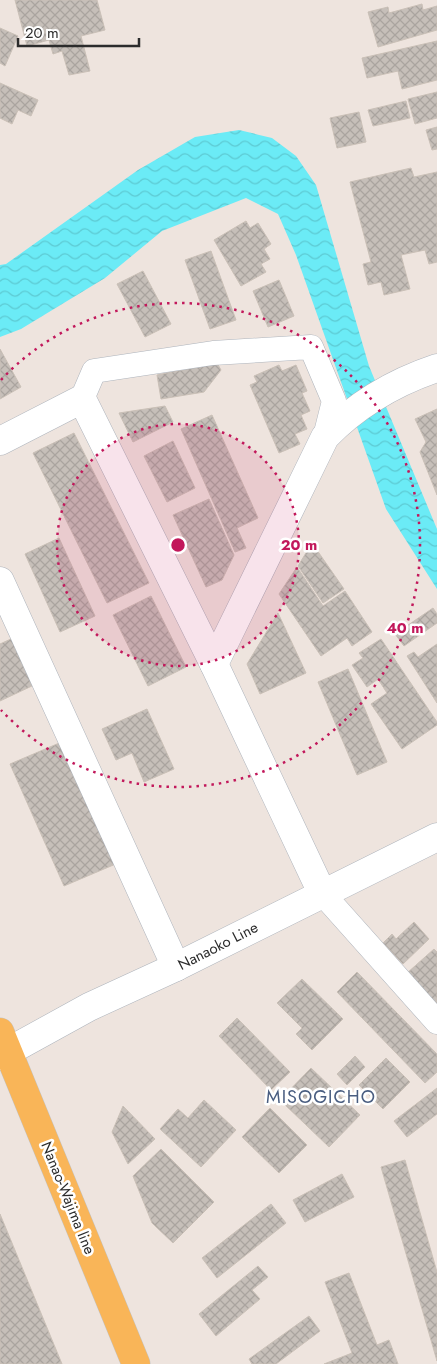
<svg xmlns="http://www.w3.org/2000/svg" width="437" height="1364" viewBox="0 0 437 1364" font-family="Jost,sans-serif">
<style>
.water{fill:url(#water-waves)}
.building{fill:url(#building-cross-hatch);stroke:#cac0b7}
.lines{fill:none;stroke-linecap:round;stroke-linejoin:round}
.lane-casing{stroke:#aeb4bc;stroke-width:25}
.street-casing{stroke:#aeb4bc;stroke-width:29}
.secondary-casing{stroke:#aeb4bc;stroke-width:29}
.primary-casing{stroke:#c4c4c4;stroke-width:29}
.lane{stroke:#fff;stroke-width:24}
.street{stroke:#fff;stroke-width:28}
.secondary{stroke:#fff;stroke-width:28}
.primary{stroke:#f9b558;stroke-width:28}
.ring{fill:none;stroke:#c2185b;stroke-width:2.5;stroke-dasharray:2.5 5}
.labels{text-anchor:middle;stroke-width:5;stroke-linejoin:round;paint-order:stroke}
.street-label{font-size:15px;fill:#2c2c2c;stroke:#fff}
.quarter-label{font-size:18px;letter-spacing:1px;fill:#495d80;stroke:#fff}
.centre{fill:#c2185b;stroke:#fff;stroke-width:2.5}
.ring-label{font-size:15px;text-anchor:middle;font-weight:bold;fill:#c2185b;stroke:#fff;stroke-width:5;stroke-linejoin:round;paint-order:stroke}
</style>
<defs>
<pattern id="water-waves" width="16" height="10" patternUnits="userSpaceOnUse" patternTransform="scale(1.25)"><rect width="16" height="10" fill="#6bebf6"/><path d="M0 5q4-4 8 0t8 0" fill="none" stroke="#5dcad3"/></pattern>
<pattern id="building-cross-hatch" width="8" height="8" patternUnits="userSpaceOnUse" patternTransform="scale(1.25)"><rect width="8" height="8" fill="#c6bfb9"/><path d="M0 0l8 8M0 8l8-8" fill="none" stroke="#aaa49f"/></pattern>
</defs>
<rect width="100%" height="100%" fill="#eee4de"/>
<path class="water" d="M239,130L272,138L296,156L316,185L369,366L437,529V589L386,509L296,255L278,214L246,198L162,231L105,278L21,329L0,337V265L6,264L138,170L195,137Z"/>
<g class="building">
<path d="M15,0H97L105,30L81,36L90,71L69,75L62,51L53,54L49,40L27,46Z"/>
<path d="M422,4L423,10L437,6V30L378,47L368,12L388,7L389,13Z"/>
<path d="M0,28L18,36L5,66L0,63Z"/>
<path d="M437,41V80L402,89L398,71L367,78L362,58Z"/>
<path d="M0,83L38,100L31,116L18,110L12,124L0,118Z"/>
<path d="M437,92V118L415,124L408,99Z"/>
<path d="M406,101L410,118L373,126L368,110Z"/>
<path d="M359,112L366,142L337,148L330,118Z"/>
<path d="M437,127V149L432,150L426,130Z"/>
<path d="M411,168L414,177L437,172V262L429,264L425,250L401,255L410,289L384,295L381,282L368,285L363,264L371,262L350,182Z"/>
<path d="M246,221L250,228L258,223L271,244L264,249L270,259L261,264L266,272L241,286L214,240Z"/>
<path d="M211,251L236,320L210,329L185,260Z"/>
<path d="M143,271L171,324L145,337L117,284Z"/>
<path d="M279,280L294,316L268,327L253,291Z"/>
<path d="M0,349L21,387L0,399Z"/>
<path d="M217,363L221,370L204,392L161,399L157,375Z"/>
<path d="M279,365L282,371L296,365L307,391L302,393L310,411L301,415L307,429L295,434L300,444L279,453L250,385L257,382L254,376Z"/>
<path d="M165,406L173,422L133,442L119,413Z"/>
<path d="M437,409V495L420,452L426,442L415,419Z"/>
<path d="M212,415L258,518L237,528L246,548L235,552L181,429Z"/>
<path d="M74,433L149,583L107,603L33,453Z"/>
<path d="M173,441L195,488L167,502L144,456Z"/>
<path d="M209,499L234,555L222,580L206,587L173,515Z"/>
<path d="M59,538L95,616L60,632L25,554Z"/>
<path d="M312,543L344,589L323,603L298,566Z"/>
<path d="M297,567L323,606L345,591L372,632L352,646L347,638L321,656L279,594Z"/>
<path d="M151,596L186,667L148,686L113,615Z"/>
<path d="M433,608L437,614V623L404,646L395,634Z"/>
<path d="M278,613L306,673L260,694L247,664Z"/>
<path d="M13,638L34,685L0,701V644Z"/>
<path d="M381,639L437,722V725L402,749L371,704L387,693L378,679L367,687L352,665L363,658L359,653Z"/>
<path d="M437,644V703L407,656L414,652L418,657Z"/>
<path d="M348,669L387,762L357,775L318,682Z"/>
<path d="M147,709L174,769L144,782L132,753L116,760L102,729Z"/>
<path d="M64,741L118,863L64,886L10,764Z"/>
<path d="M414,922L429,939L403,964L383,943L392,934L396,939Z"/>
<path d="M434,949L437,952V1009L406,974Z"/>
<path d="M357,972L437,1054V1072L425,1083L337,992Z"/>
<path d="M302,979L343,1019L312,1050L296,1034L302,1028L277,1003Z"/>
<path d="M237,1018L290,1072L271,1090L219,1036Z"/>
<path d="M355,1056L365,1067L347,1085L337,1074Z"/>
<path d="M386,1058L410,1082L383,1109L359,1085Z"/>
<path d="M311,1068L360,1115L329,1147L280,1100Z"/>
<path d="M437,1088V1114L407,1137L394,1121Z"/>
<path d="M204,1100L236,1130L201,1167L160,1129L178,1109L188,1118Z"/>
<path d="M123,1106L155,1139L128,1164L112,1132Z"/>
<path d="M270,1108L307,1145L279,1173L242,1137Z"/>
<path d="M161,1149L214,1202L173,1243L152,1223L133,1176Z"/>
<path d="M405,1160L437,1272V1361L381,1167Z"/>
<path d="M342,1174L354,1197L305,1222L293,1200Z"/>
<path d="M271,1204L286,1223L217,1278L202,1258Z"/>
<path d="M0,1214L62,1364H0Z"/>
<path d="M258,1266L268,1277L252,1290L260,1299L216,1336L199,1314Z"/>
<path d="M349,1273L377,1345L389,1340L398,1364H324L352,1353L325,1282Z"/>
<path d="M309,1316L320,1331L276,1364H252L249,1359Z"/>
</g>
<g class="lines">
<defs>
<g id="lane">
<path d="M82,399L94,371L213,353L311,347L334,401L325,437"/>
<path d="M322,893L437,1022"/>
</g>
<g id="street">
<path d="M0,441L82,399L214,664L322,893"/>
<path d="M0,581L176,967"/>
<path d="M214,664L325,437C356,405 395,382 437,368"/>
</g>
<path id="secondary" d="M0,1056L89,1007L176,967L437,837"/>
<path id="primary" d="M0,1032L136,1364"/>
</defs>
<use href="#lane" class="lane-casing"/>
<use href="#street" class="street-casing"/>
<use href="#secondary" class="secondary-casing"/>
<use href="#primary" class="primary-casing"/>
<use href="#lane" class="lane"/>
<use href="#street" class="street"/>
<use href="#secondary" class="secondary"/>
<use href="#primary" class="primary"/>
</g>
<circle cx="178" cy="545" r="121" fill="#c2185b" fill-opacity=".12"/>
<g class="ring">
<circle cx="178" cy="545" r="121"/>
<path d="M1 380A242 242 0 1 1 1 710"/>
</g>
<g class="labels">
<g class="street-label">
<text transform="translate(218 946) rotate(-27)" y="5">Nanaoko Line</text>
<text transform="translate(68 1198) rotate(68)" y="5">Nanao-Wajima line</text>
</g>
<g class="quarter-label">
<text x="321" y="1103">MISOGICHO</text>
</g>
</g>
<circle cx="178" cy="545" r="8" class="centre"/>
<g class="ring-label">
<text x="299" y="550">20 m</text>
<text x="405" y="633">40 m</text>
</g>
<path d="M18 38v8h121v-8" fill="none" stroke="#2c2c2c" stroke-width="2.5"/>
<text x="25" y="38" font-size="15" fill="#2c2c2c" stroke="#ffffff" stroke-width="4" paint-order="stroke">20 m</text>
</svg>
